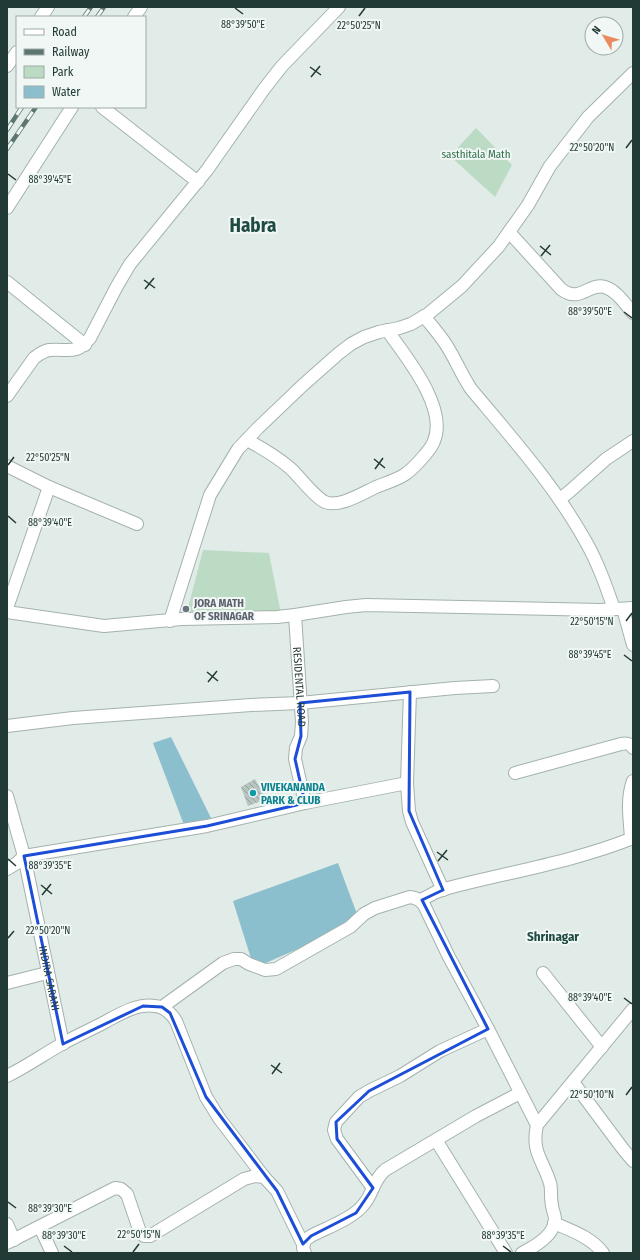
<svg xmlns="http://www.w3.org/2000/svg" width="640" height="1260" viewBox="0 0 640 1260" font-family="'Fira Sans Condensed',sans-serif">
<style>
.green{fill:#bbdbc5}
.water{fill:#8bbfcd}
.building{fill:url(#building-back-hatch)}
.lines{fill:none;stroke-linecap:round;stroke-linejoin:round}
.street-casing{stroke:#a4b2ae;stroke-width:14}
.street{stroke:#fff;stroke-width:12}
.rail-casing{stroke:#5d7671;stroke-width:4.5}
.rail{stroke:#f1f7f5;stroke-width:3;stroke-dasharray:9;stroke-linecap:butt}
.marked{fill:none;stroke:#1d4ed8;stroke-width:3;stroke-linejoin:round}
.ticks{fill:none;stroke:#223a35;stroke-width:1.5}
.worship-dot{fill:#6b7280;stroke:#f1f7f5;stroke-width:1.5}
.culture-dot{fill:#0f9aa8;stroke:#f1f7f5;stroke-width:1.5}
.labels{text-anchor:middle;stroke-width:4;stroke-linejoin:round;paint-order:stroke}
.park-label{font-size:11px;fill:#2f6f4c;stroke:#f1f7f5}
.worship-label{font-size:11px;font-weight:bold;fill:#5b616d;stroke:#f1f7f5;text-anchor:start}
.street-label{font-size:11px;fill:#223a35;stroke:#f1f7f5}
.culture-label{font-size:11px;font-weight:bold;fill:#0d838f;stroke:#f1f7f5;text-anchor:start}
.quarter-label{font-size:13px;font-weight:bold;fill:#1f4b43;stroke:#f1f7f5}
.town-label{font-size:19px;font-weight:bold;fill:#1f4b43;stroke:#f1f7f5}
.ticks-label{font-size:10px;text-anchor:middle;fill:#223a35;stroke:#f1f7f5;stroke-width:4;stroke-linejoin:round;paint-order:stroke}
</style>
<defs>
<pattern id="building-back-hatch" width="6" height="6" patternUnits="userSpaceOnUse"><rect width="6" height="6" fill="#b6c5c0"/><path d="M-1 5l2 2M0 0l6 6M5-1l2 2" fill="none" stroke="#94a19d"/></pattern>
</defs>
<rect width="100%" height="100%" fill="#e1ebe7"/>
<g class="green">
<path d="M476,128L512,165L495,197L450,156Z"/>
<path d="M203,550L269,553L281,614L187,612Z"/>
</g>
<g class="water">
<path d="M171,737L212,820L184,825L153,743Z"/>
<path d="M338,863L360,922L254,968L233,901Z"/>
</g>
<path class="building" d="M255,779L266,799L248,806L241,787Z"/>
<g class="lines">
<defs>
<g id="street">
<path d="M41,17L48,7"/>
<path d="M134,17L141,7"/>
<path d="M7,66L17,52"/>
<path d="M102,107L198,182"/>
<path d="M7,208L72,107"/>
<path d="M509,232L561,289C580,304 589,282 605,287C617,291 625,304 633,313"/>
<path d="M7,282L85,345"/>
<path d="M424,316C431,325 439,334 445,343C455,358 461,374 471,389C512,438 555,486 586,542C598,563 606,586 614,609"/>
<path d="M7,396L34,358C38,355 43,351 49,350C67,348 76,356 90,338L117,286L130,264L207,170L264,89L282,66L339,7"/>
<path d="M247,440C262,448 277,457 290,468C300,477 314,497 325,502C339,508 363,493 376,487C386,483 396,480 404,475C412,470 418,463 424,456C428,451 432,447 434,441C448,407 406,357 387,330"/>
<path d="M7,466L49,487L137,524"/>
<path d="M560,499L570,491L606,459L633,441"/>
<path d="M7,608L49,487"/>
<path d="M623,609L633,645"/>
<path d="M7,612L104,626L182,619L277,617L295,615L346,607L366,605L600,610L633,608"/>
<path id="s1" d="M295,615L302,722L301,736L296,748L295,759L305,803"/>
<path d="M170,621L210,495L238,449L258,428L303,385L338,354L351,344L364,337L379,332L399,328L411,324L428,314L462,286L499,246L528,205L550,166L588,117L633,73"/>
<path d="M410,692L407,783L409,811L412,822L443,890"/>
<path d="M7,726L73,718L251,705L300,703L455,688L493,686"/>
<path d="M515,773L621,744C626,743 630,743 633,748"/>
<path id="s2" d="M7,796L24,856L63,1044"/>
<path d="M631,839C630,819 626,800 633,781"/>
<path d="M24,856L207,826L305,803L407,783"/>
<path d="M7,869L17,863L24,856"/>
<path d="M421,900L436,892L448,888C509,872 573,862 633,838"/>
<path d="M543,973L602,1047"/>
<path d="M7,983L47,973"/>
<path d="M162,1007L223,963L234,959H241L249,964L265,970L276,969L350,927L364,914L375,908L410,897C417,898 420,900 424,905L449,957L488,1029L537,1125"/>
<path d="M7,1076C26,1067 44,1054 62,1044C76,1036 90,1030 103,1023C118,1015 137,1003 155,1006C165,1007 171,1013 176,1021L206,1097L219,1118L264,1177"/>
<path d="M573,1082L623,1149L633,1161"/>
<path d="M436,1140L506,1253"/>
<path d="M373,1188L337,1139L334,1130L336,1122L359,1097L369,1091L400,1076L440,1051L488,1029"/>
<path d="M554,1223C572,1231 591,1237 603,1253"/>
<path d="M7,1224L14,1240"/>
<path d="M40,1227L52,1253"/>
<path d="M7,1243L115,1188L121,1189L127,1194L140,1232L144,1236H150L244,1179L255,1176L264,1177L277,1191L303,1244"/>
<path d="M305,1253L303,1248L305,1240L311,1236C326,1228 354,1218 364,1204C374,1192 372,1182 385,1170L476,1116L520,1093"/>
<path d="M522,1253C534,1247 555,1235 555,1219C555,1215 552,1209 552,1205C550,1197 552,1190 550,1183C543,1160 531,1152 537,1125L633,1009"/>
</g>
</defs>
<use href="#street" class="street-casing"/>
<use href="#street" class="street"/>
<defs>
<g id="rail">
<path d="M84,17L91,7"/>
<path d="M97,17L104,7"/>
<path d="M7,130L22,107"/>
<path d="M7,149L36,107"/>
</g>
</defs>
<use href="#rail" class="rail-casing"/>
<use href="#rail" class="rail"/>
</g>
<path class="marked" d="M410,692L409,811L443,890L422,900L488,1029L369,1091L336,1122L337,1139L373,1188L356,1213L311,1236L303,1244L277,1191L206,1097L170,1013L162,1007L143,1006L63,1044L24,856L207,826L305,803L295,759L301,736L300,703Z"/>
<path class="ticks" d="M235,8L243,14M359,16L365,8M310,67L321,75M311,77L320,66M626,148L632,140M8,174L16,180M540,246L551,255M541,256L550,245M144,280L155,288M145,289L154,278M624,312L632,318M374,459L385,468M8,465L14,457M375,469L383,458M8,516L16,523M626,621L632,613M624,655L632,661M207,672L218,681M208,682L217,671M437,852L448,860M8,859L16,866M438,861L447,850M41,885L52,894M42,895L51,884M8,938L14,931M624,998L632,1004M271,1065L282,1073M272,1074L280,1063M626,1095L632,1087M8,1202L16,1208M64,1246L72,1252M503,1246L511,1252M133,1252L139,1244"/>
<circle class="worship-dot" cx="186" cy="609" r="4"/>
<circle class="culture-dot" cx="253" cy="793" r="4"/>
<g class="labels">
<g class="park-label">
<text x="476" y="158">sasthitala Math</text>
</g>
<g class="worship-label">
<text x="194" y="607">JORA MATH<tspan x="194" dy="13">OF SRINAGAR</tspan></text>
</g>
<g class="street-label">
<text dy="4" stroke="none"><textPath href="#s1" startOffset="72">RESIDENTAL ROAD</textPath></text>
<text dy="4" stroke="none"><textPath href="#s2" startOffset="187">INDIRA SARANI</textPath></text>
</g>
<g class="culture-label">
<text x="261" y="791">VIVEKANANDA<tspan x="261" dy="13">PARK &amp; CLUB</tspan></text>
</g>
<g class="quarter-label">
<text x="553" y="941">Shrinagar</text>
</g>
<g class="town-label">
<text x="253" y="232">Habra</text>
</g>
</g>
<g class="ticks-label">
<text x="243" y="28">88°39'50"E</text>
<text x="359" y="29">22°50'25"N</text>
<text x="592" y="151">22°50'20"N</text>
<text x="50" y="183">88°39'45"E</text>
<text x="590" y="315">88°39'50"E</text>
<text x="48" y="461">22°50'25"N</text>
<text x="50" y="526">88°39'40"E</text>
<text x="592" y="625">22°50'15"N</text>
<text x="590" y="658">88°39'45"E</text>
<text x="50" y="869">88°39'35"E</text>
<text x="48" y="934">22°50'20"N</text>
<text x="590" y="1001">88°39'40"E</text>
<text x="592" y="1098">22°50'10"N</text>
<text x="50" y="1212">88°39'30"E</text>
<text x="139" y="1238">22°50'15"N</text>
<text x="64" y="1239">88°39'30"E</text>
<text x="503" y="1239">88°39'35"E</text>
</g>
<rect width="640" height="1260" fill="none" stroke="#223a35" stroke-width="16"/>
<rect x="16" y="16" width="130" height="92" fill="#f1f7f5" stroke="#9eaba8"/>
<rect x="24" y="29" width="20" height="6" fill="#ffffff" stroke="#9eaba8"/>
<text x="52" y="36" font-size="12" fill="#223a35">Road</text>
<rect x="24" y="49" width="20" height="6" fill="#5d7671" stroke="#9eaba8"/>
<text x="52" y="56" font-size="12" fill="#223a35">Railway</text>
<rect x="24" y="66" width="20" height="12" fill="#bbdbc5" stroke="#9eaba8"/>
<text x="52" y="76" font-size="12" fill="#223a35">Park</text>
<rect x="24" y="86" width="20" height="12" fill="#8bbfcd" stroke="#9eaba8"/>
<text x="52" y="96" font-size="12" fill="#223a35">Water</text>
<g transform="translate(604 36) rotate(308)"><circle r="19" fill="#f1f7f5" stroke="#9eaba8"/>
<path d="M0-3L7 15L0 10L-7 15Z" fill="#ea8a5f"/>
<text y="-6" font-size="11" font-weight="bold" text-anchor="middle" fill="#223a35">N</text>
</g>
</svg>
